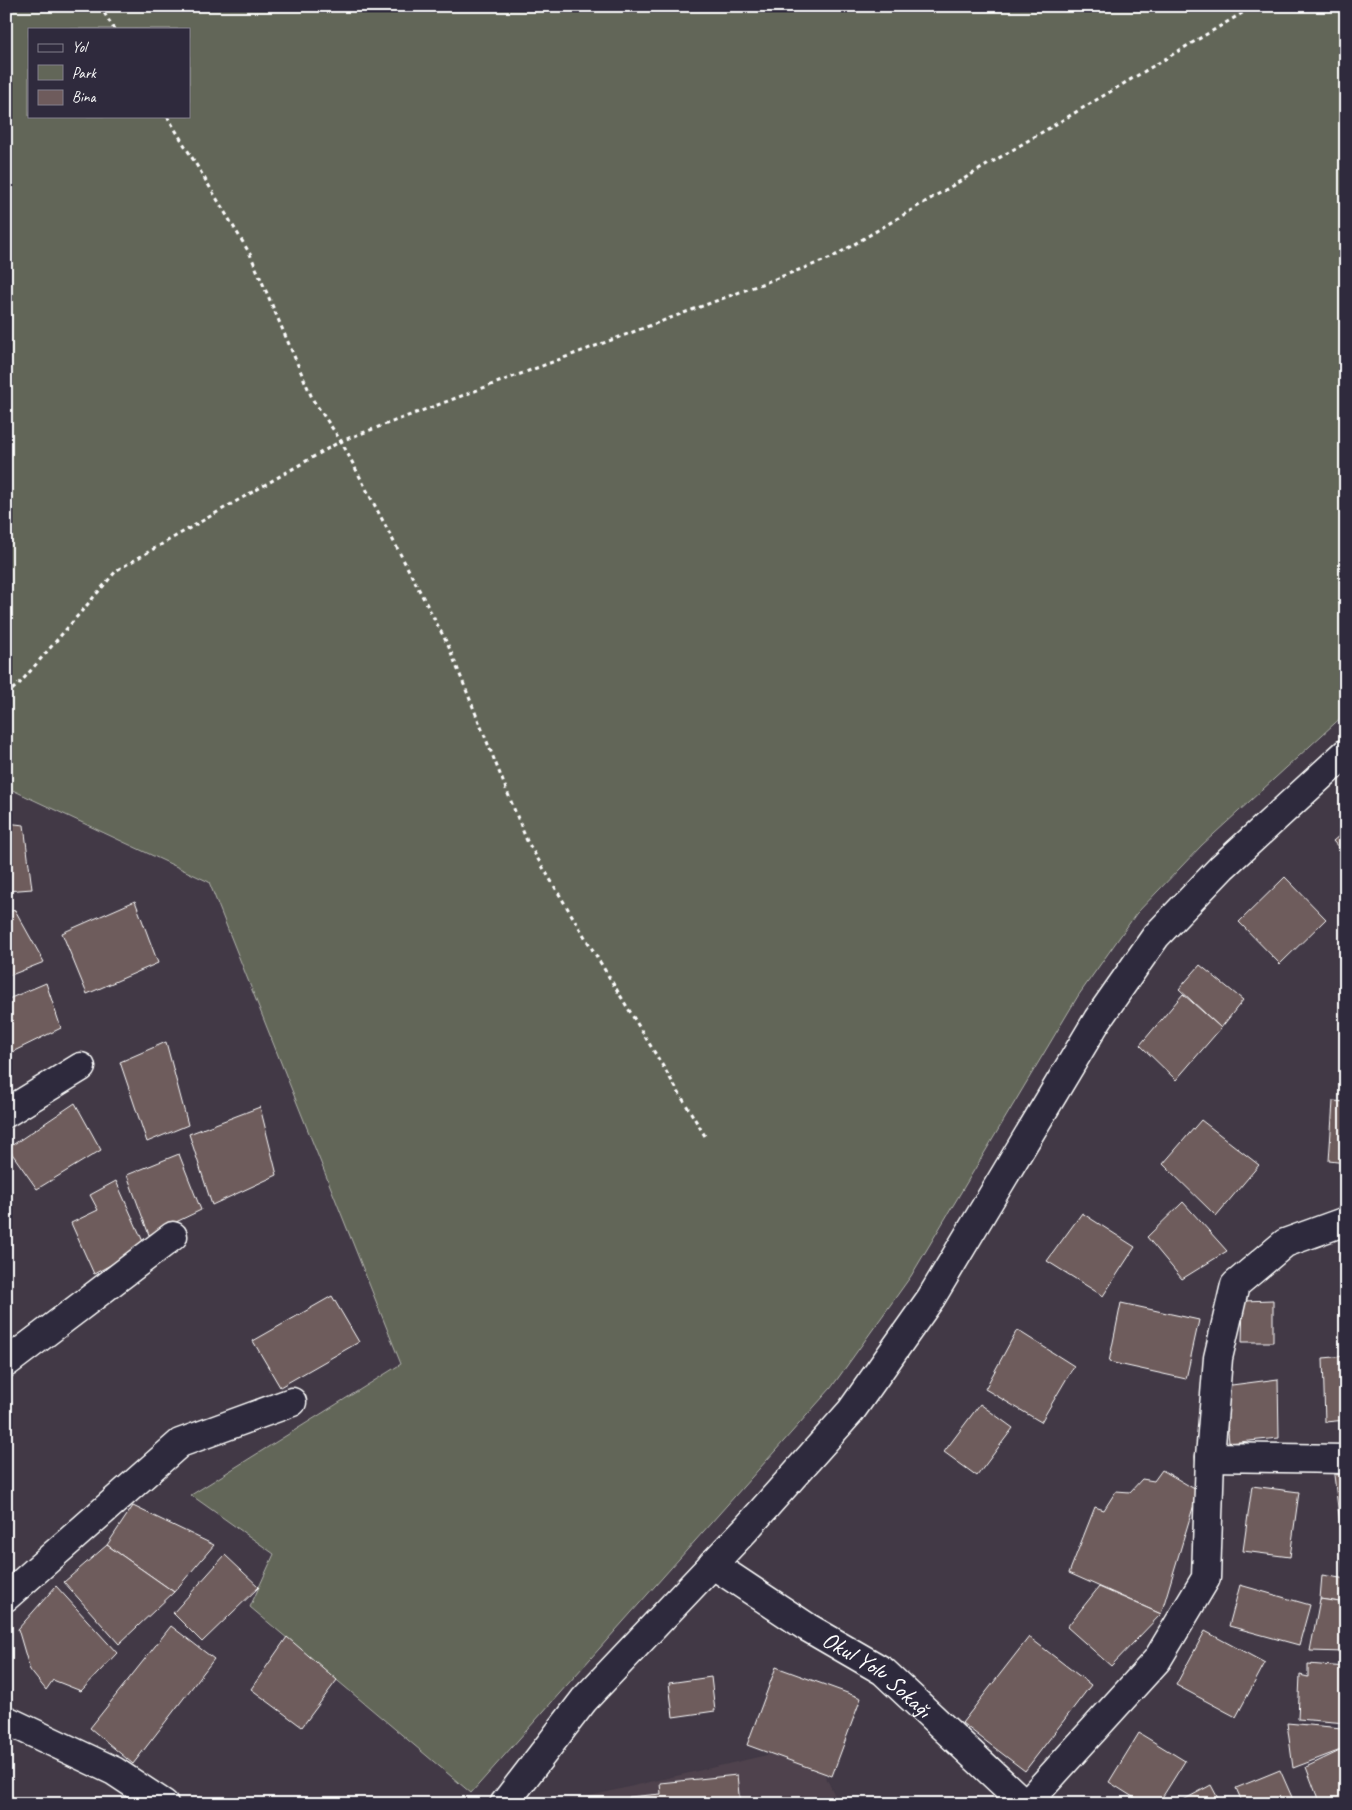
<svg xmlns="http://www.w3.org/2000/svg" width="1352" height="1810" viewBox="0 0 1352 1810" font-family="Caveat,sans-serif">
<style>
.built{fill:#4f434d}
.green{fill:#626658;stroke:#b0b2ac;fill-rule:evenodd}
.building{fill:#6e5b5c;stroke:#fff}
.lines{fill:none;stroke-linecap:round;stroke-linejoin:round}
.minor-casing{stroke:#fff;stroke-width:31}
.major-casing{stroke:#fff;stroke-width:31}
.path{stroke:#fff;stroke-width:3;stroke-dasharray:4 4;stroke-linecap:butt}
.minor{stroke:#2f2a3d;stroke-width:28}
.major{stroke:#2f2a3d;stroke-width:28}
.labels{text-anchor:middle;stroke-width:4;stroke-linejoin:round;paint-order:stroke}
.street-label{font-size:24px;fill:#fff;stroke:#2f2a3d}
</style>
<rect width="100%" height="100%" fill="#423946"/>
<filter id="ink" filterUnits="userSpaceOnUse"><feTurbulence type="fractalNoise" baseFrequency=".02" numOctaves="2"/><feDisplacementMap in="SourceGraphic" scale="10" xChannelSelector="R" yChannelSelector="G"/><feConvolveMatrix kernelMatrix="1 2 1 2 8 2 1 2 1" color-interpolation-filters="sRGB"/></filter>
<g filter="url(#ink)">
<path class="built" d="M810,1745L839,1804H564V1802Z"/>
<path class="green" d="M6,6H1346V713L1202,845L1136,914L1078,996L911,1276L831,1388L471,1793L250,1607L274,1554L191,1495L401,1364L209,882L6,787ZM29,29H189V116H29Z"/>
<g class="building">
<path d="M6,823L24,825L32,889L6,891Z"/>
<path d="M1346,830V856L1333,841Z"/>
<path d="M1285,877L1326,919L1280,964L1239,922Z"/>
<path d="M135,901L158,963L87,994L62,933Z"/>
<path d="M15,910L44,962L6,977V913Z"/>
<path d="M1200,965L1243,1000L1221,1028L1179,989Z"/>
<path d="M46,983L61,1028L6,1055V1000Z"/>
<path d="M1183,994L1221,1028L1176,1080L1140,1045Z"/>
<path d="M166,1042L188,1125L147,1142L120,1062Z"/>
<path d="M1333,1101L1346,1102V1163L1329,1161Z"/>
<path d="M75,1103L101,1150L37,1189L8,1148Z"/>
<path d="M260,1107L277,1175L212,1205L189,1134Z"/>
<path d="M1201,1120L1259,1165L1216,1216L1163,1164Z"/>
<path d="M179,1154L201,1210L149,1235L127,1175Z"/>
<path d="M116,1181L145,1246L94,1274L71,1223L98,1210L90,1195Z"/>
<path d="M1183,1202L1227,1251L1182,1279L1147,1237Z"/>
<path d="M1082,1213L1135,1247L1103,1296L1047,1261Z"/>
<path d="M1346,1255V1314L1340,1315V1256Z"/>
<path d="M332,1296L359,1342L280,1387L253,1341Z"/>
<path d="M1273,1300V1342H1242L1243,1301Z"/>
<path d="M1121,1303L1199,1320L1186,1379L1109,1362Z"/>
<path d="M1017,1330L1074,1366L1041,1422L985,1389Z"/>
<path d="M1346,1356V1420L1325,1422L1323,1358Z"/>
<path d="M1278,1379L1279,1438L1229,1443L1224,1386Z"/>
<path d="M980,1404L1013,1428L977,1476L944,1452Z"/>
<path d="M1162,1470L1198,1491L1161,1614L1069,1573L1095,1507L1104,1510L1116,1491L1130,1492L1142,1479L1154,1481Z"/>
<path d="M1346,1474V1523L1340,1524L1334,1475Z"/>
<path d="M1252,1486L1299,1492L1290,1557L1243,1551Z"/>
<path d="M133,1506L214,1545L174,1592L107,1545Z"/>
<path d="M1346,1523V1572H1343L1340,1524Z"/>
<path d="M107,1545L174,1592L119,1644L64,1582Z"/>
<path d="M225,1555L259,1587L202,1642L173,1613Z"/>
<path d="M1322,1575L1346,1579V1603L1320,1599Z"/>
<path d="M1240,1585L1310,1605L1299,1645L1229,1626Z"/>
<path d="M56,1586L117,1653L81,1691L53,1680L46,1690L30,1670L18,1629Z"/>
<path d="M1099,1587L1161,1614L1111,1666L1067,1627Z"/>
<path d="M1320,1599L1346,1603L1344,1652L1310,1651Z"/>
<path d="M171,1626L214,1659L133,1764L90,1728Z"/>
<path d="M1205,1631L1265,1663L1236,1717L1176,1685Z"/>
<path d="M287,1637L337,1680L302,1727L251,1689Z"/>
<path d="M1029,1637L1091,1685L1025,1771L962,1723Z"/>
<path d="M1308,1664L1346,1667V1723L1298,1719L1300,1675L1308,1677Z"/>
<path d="M776,1667L861,1698L832,1776L747,1745Z"/>
<path d="M711,1677L715,1711L673,1717L669,1683Z"/>
<path d="M1287,1723L1342,1728L1346,1748L1293,1768Z"/>
<path d="M1139,1733L1185,1761L1158,1804H1144L1109,1782Z"/>
<path d="M1346,1748V1804H1320L1306,1767Z"/>
<path d="M1280,1770L1295,1804H1243L1236,1788Z"/>
<path d="M737,1775L740,1804H630L629,1797L661,1794L660,1783Z"/>
<path d="M1211,1785L1221,1804H1176Z"/>
</g>
<g class="lines">
<defs>
<g id="minor">
<path d="M6,1113L81,1067"/>
<path d="M6,1363L173,1236"/>
<path d="M1210,1457L1346,1459"/>
<path id="s1" d="M712,1564L807,1627L883,1671L1025,1804"/>
<path d="M6,1597L180,1443L292,1402"/>
<path d="M6,1720L114,1771L164,1804"/>
<path d="M1026,1804L1157,1660L1206,1578L1210,1457L1218,1358L1235,1285L1285,1243L1346,1221"/>
</g>
<path id="major" d="M504,1804L584,1700L746,1529L851,1411L931,1298L1098,1019L1156,936L1222,867L1346,753"/>
</defs>
<use href="#minor" class="minor-casing"/>
<use href="#major" class="major-casing"/>
<g class="path">
<path d="M100,6L114,29"/>
<path d="M167,116L250,254L313,400L341,441L448,645L527,841L705,1136"/>
<path d="M6,695L20,683L117,570L341,441L831,258L1254,6"/>
</g>
<use href="#minor" class="minor"/>
<use href="#major" class="major"/>
</g>
</g>
<g class="labels">
<g class="street-label">
<text dy="8" stroke="none"><textPath href="#s1" startOffset="199">Okul Yolu Sokağı</textPath></text>
</g>
</g>
<rect width="1352" height="1810" fill="none" stroke="#2f2a3d" stroke-width="25"/>
<rect x="12" y="12" width="1327" height="1785" fill="none" stroke="#fff" stroke-width="2" filter="url(#ink)"/>
<rect x="28" y="28" width="162" height="90" fill="#2f2a3d" stroke="#827f8b"/>
<rect x="38" y="44" width="25" height="8" fill="#2f2a3d" stroke="#827f8b"/>
<text x="72" y="52" font-size="15" fill="#ffffff">Yol</text>
<rect x="38" y="65" width="25" height="15" fill="#626658" stroke="#827f8b"/>
<text x="72" y="78" font-size="15" fill="#ffffff">Park</text>
<rect x="38" y="90" width="25" height="15" fill="#6e5b5c" stroke="#827f8b"/>
<text x="72" y="102" font-size="15" fill="#ffffff">Bina</text>
</svg>
